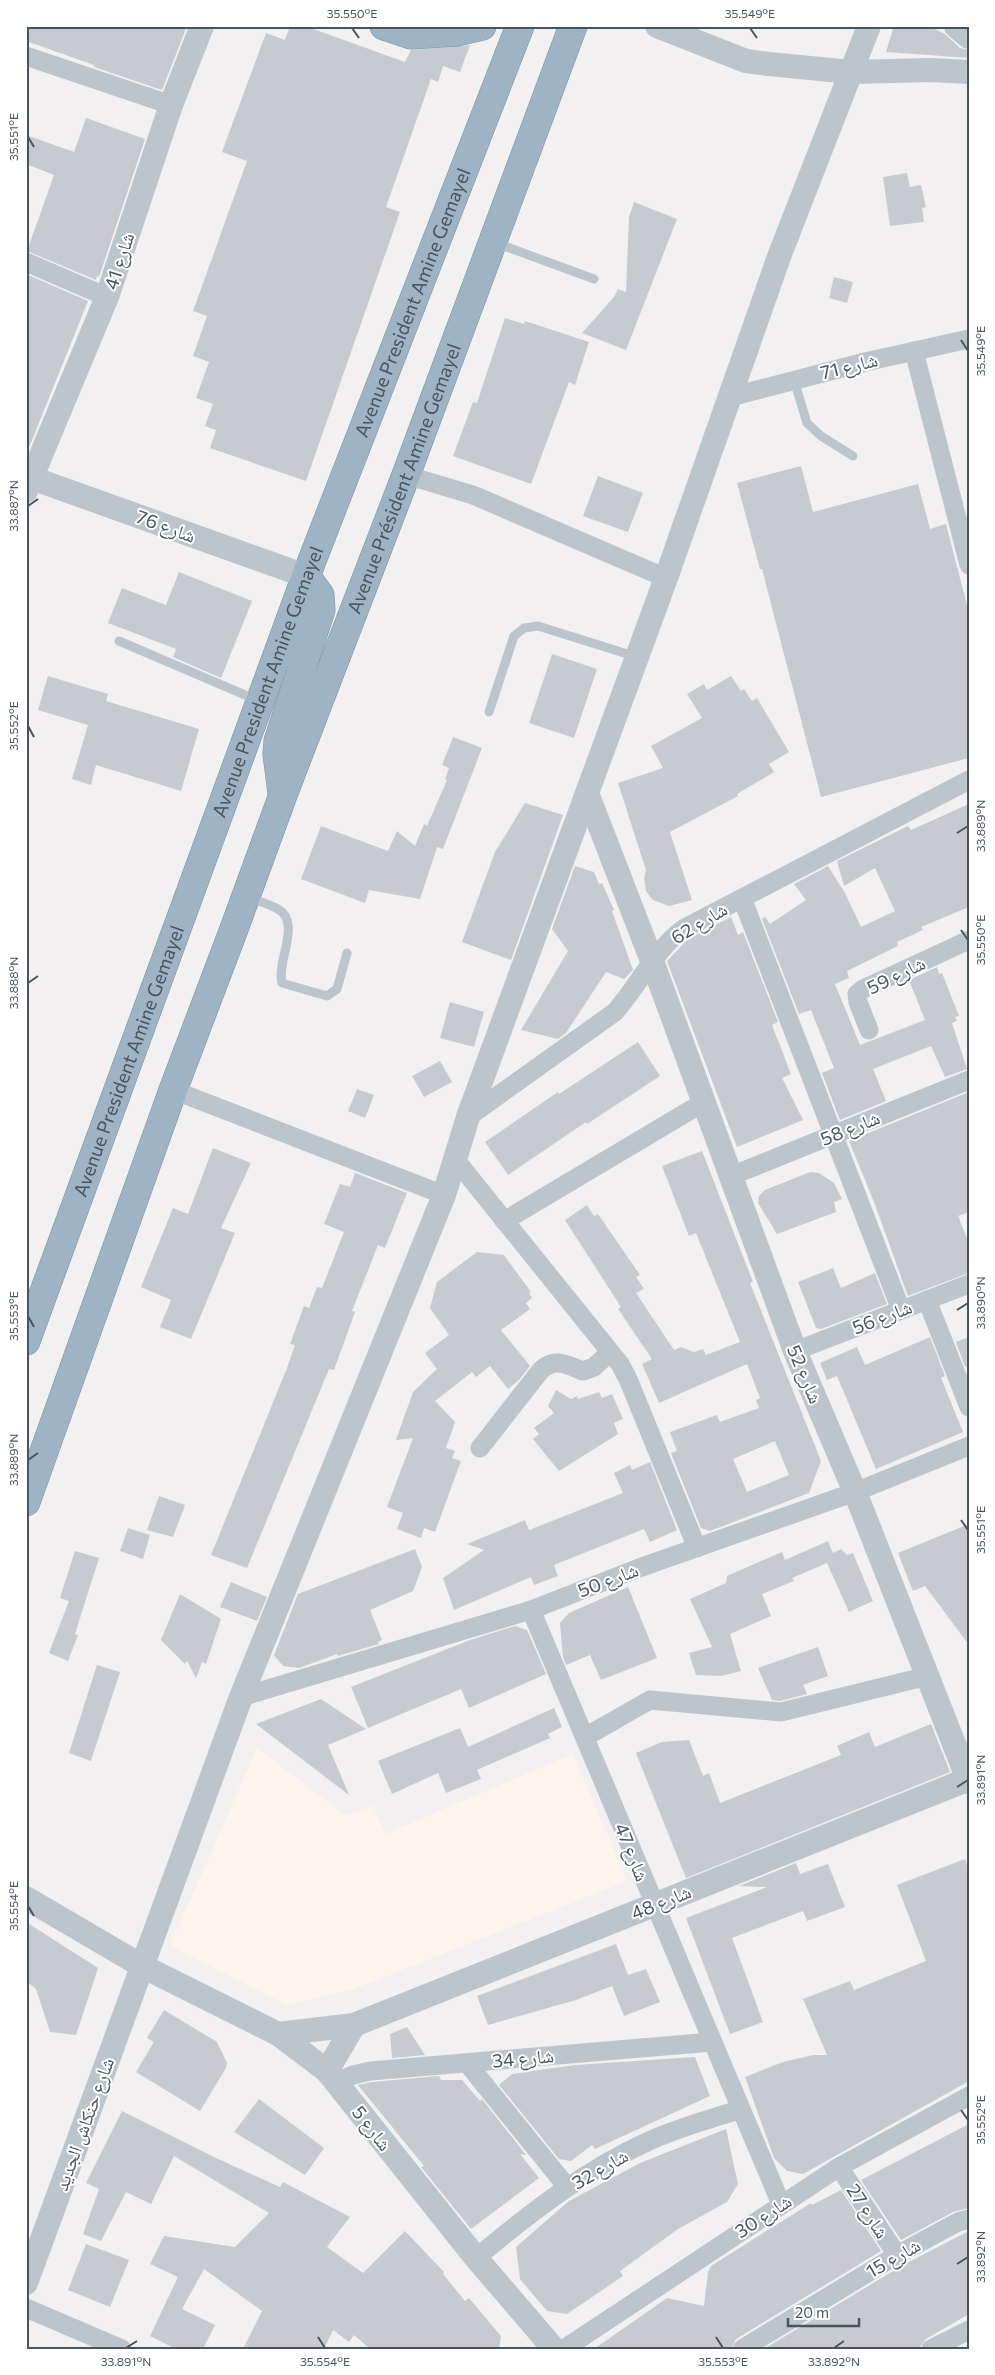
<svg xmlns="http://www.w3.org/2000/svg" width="995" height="2375" viewBox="0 0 995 2375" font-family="Commissioner,'Noto Naskh Arabic',sans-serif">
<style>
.commercial{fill:#fbf5eb}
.building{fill:#c7cbcf;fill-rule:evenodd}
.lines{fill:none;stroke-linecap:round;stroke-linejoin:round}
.trunk-casing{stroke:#7792a6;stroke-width:29}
.service{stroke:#bcc5cb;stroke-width:9}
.minor{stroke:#bcc5cb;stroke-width:19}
.tertiary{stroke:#bcc5cb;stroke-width:24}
.trunk{stroke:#9eb4c4;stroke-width:28}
.ticks{fill:none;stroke:#49555c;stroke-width:2}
.labels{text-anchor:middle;stroke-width:4;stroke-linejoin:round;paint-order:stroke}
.street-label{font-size:19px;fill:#49555c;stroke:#fff}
.neatline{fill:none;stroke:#49555c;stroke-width:2}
.ticks-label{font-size:12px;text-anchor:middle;fill:#49555c}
</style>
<rect width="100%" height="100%" fill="#f2f0f0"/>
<path class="commercial" d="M257,1748L345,1815L373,1806L385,1834L573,1754L627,1881L352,1990L287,2005L170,1946Z"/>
<g class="building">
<path d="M26,26H187L162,90L94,67V65L26,41Z"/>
<path d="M290,26H305L405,62L411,50L470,45L460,72L443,66L438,82L431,79L386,207L400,212L306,481L210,448L216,430L205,426L213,404L196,398L209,362L193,356L207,316L193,311L247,161L222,152L266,33L285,40Z"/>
<path d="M894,26H928L945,34L960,48L969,50V58L886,52Z"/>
<path d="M86,118L145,139L99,277L97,276L96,280L27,251L54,175L26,164V135L74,152Z"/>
<path d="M907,173L910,187L921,185L926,207L922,208L924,222L890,226L883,177Z"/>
<path d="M634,202L677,219L626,350L582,333L614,297L618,289L626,292L629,217Z"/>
<path d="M26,274L88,301L26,455Z"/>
<path d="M834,277L853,282L847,303L829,298Z"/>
<path d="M505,318L524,324L525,321L589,342L575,385L569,382L531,484L453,456L473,402L477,403Z"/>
<path d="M801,466L813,512L918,484L930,529L946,524L969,613V758L821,797L762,569H760L737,483Z"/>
<path d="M598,476L643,493L628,532L583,516Z"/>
<path d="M179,572L252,601L221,678L173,657L176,649L108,623L122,588L166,605Z"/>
<path d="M552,654L597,669L574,738L529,723Z"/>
<path d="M48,676L108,694L106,701L199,729L181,791L96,765L91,785L72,779L88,725L38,710Z"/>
<path d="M731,676L741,691L744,689L752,701L757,698L789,752L769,764L774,772L737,794L738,796L670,832L692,900L669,906L653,900L646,891L644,878L646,870L618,783L663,768L651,746L702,718L687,694L704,684L707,690Z"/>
<path d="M453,737L482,748L443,849L437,847L420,899L369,890L365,903L301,879L321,826L388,851L397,831L415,846L424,824L427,826L447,780L445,779L449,768L442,765Z"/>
<path d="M525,803L563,815L511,960L462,942L495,852Z"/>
<path d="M969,804V907L921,927L923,930L897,942L898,946L847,971L849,978L835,984L860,1045L925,1020L909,980L937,967L939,974L942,973L959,1016L955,1017L957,1021L952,1023L967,1069L945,1077L931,1046L873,1069L886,1101L840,1120L822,1073L834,1068L811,1010L799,1014L762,919L765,917L770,924L806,900L794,884L828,866L845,893L861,927L895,911L875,868L844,886L837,861L908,826L911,830Z"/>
<path d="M575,866L594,872L599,884L602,883L614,910L612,911L633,970L624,979L606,972L566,1033L558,1039L521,1030L568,951L552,929Z"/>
<path d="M731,917L738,935L743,932L778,1022L772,1025L791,1074L782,1078L803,1120L737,1147L667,961L689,938Z"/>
<path d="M450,1002L484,1012L474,1047L440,1038Z"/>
<path d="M638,1042L660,1076L587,1124L586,1122L508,1175L485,1142L558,1092L559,1094Z"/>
<path d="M440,1061L452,1082L424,1097L412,1076Z"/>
<path d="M357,1089L374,1095L365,1118L348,1111Z"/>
<path d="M969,1092V1212L958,1216L969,1243V1273L908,1296L874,1202L849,1141Z"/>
<path d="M213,1148L251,1163L221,1228L235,1233L191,1339L160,1327L171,1300L141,1287L173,1208L188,1214Z"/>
<path d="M702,1151L753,1282L750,1283L821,1461L809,1493L710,1531L701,1528L671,1453L677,1451L670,1432L717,1415L720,1422L759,1408L756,1400L760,1398L747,1364L659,1403L642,1364L652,1359L618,1309L621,1307L565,1220L587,1205L594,1216L598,1214L640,1275L636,1277L644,1289L636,1293L674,1350L681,1347L694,1352L703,1349L706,1355L740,1342L696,1233L689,1236L662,1166ZM775,1441L789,1475L747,1492L733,1459Z"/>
<path d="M810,1172L819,1173L834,1183L842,1199L834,1202L836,1212L777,1234L758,1203L759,1196L765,1190Z"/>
<path d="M355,1173L407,1193L385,1248L378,1245L352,1311L355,1312L334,1370L329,1369L247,1568L211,1555L287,1368L295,1345L290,1344L304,1306L309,1308L317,1287L322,1288L344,1232L324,1224L340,1184L350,1187Z"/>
<path d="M477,1252L504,1255L531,1292L529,1293L532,1298L526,1303L530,1309L501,1330L530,1366L519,1380L508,1389L490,1366L476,1377L472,1372L435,1401L455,1422L446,1448L455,1451L452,1458L461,1461L435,1532L424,1528L421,1538L397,1529L403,1513L387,1507L413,1438L396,1440L413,1392L437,1369L425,1353L449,1335L430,1308L437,1282Z"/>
<path d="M833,1268L841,1288L875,1273L887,1304L821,1329L816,1328L798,1282Z"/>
<path d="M930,1337L945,1376L941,1378L963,1432L876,1469L837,1376L827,1380L820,1363L857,1347L865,1365Z"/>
<path d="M969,1337V1366L965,1367L956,1342Z"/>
<path d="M556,1390L571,1399L577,1396L578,1399L599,1392L602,1398L612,1394L623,1419L614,1423L618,1434L559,1471L533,1439L539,1434L534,1428L554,1413L548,1406Z"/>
<path d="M650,1462L677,1530L650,1542L644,1529L554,1565L558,1576L534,1585L531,1577L454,1610L443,1578L484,1550L467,1544L525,1520L529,1530L623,1493L614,1473L630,1465L632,1470Z"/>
<path d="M159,1496L185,1505L173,1537L147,1530Z"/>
<path d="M969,1524V1645L925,1586L913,1591L898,1553Z"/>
<path d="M128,1528L150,1535L143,1559L120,1551Z"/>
<path d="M828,1541L833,1553L841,1549L847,1555L853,1553L873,1601L849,1612L827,1563L792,1578L794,1581L762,1594L771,1616L730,1634L741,1671L721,1676L696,1675L689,1653L712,1647L690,1599L726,1583L727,1576L782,1552L785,1560Z"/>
<path d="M415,1549L422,1567L413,1591L370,1610L382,1640L378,1642L379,1644L338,1656L337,1654L299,1668L283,1666L274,1655L298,1594Z"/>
<path d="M75,1551L99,1558L75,1634L78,1635L68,1661L49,1653L69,1601L60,1598Z"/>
<path d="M231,1582L267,1597L257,1621L220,1607Z"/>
<path d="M628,1587L657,1658L601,1680L590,1655L566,1665L563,1657L560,1623L569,1613Z"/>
<path d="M180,1594L221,1619L206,1664L202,1662L196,1678L187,1661L185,1664L161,1640Z"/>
<path d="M515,1626L527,1630L546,1674L469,1708L461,1689L368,1728L351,1687L470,1640Z"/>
<path d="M818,1647L828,1676L803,1685L807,1694L780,1701L772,1700L758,1668Z"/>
<path d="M97,1665L120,1672L91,1761L69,1753Z"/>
<path d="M321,1699L366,1729L328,1745L349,1795L256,1724Z"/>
<path d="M554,1708L562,1727L548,1734L550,1738L477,1770L481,1779L446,1793L438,1773L392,1794L378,1761L460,1728L468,1747Z"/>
<path d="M931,1724L950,1772L686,1878L636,1753L662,1742L689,1740L703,1776L709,1773L720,1803L841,1755L837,1746L869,1732L875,1747Z"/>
<path d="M965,1859L969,1870V2081L803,2174L787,2171L774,2158L745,2077L783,2062L813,2055H827L803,1999L850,1981L854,1990L926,1961L897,1885Z"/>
<path d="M796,1863L800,1874L828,1864L845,1907L807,1921L803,1911L732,1938L763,2022L730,2034L686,1918L767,1887L739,1886Z"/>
<path d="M26,1922L98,1968L76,2035L50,2032L36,1989L26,1981Z"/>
<path d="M616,1944L628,1975L646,1969L660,2002L624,2016L612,1986L576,2000L488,2025L477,1996Z"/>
<path d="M164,2010L217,2042L227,2063L226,2068L200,2111L136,2072L154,2042L147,2038Z"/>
<path d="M407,2027L425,2055L392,2058L390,2034Z"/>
<path d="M695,2057L710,2096L595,2149L592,2145L571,2161L559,2159L499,2085L512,2074L575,2065Z"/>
<path d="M439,2076L441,2080H462L480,2101L482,2099L526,2155L520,2154L539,2178L471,2229L421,2167L424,2166L358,2085L372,2082Z"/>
<path d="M259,2099L324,2148L305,2175L234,2132Z"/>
<path d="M122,2111L216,2158L280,2187L283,2182L350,2217L327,2247L363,2273L405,2231L444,2272L443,2274L465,2301L469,2298L501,2336L499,2349H370L354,2335L349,2342L333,2330L324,2349H243L262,2311L204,2269L182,2309L215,2325L203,2349H176L150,2336L178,2277L150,2264L164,2236L235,2247L269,2213L174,2156L151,2204L126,2192L101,2241L83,2234L99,2189L86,2183Z"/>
<path d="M969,2124V2208L953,2212L901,2240L861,2180Z"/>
<path d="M726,2129L738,2184L727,2202L678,2229L620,2271L623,2276L567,2314L547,2311L520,2279L516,2247L569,2201L640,2163Z"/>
<path d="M841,2190L881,2251L736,2339L731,2349H594L667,2298L704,2306L708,2272L711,2266L811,2203L812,2205Z"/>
<path d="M969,2231V2314L926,2339L920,2347L764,2349L903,2265Z"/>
<path d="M86,2244L129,2260L110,2307L68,2290Z"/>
</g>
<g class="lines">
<defs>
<g id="trunk">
<path d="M384,26L411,35L456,32L482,26"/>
<path d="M282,793L277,754L278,741L321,610L320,595L306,576"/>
<path id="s1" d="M26,1341L306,576L520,26"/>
<path id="s2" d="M26,1502L173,1090L234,929L283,795L406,475L573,26"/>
</g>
</defs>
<use href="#trunk" class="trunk-casing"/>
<g class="service">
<path d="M496,243L594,279"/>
<path d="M794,380L807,423L821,436L853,456"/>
<path d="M119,641L257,700"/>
<path d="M489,712L514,636L524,628L538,626L637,657"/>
<path d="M249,898C258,901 269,904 278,909C302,923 276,962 282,983L327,996L337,989L347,953"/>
</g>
<g class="minor">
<path d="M26,56L171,105"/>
<path d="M26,262L107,297"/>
<path d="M914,351L969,565"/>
<path d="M730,397L865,362L969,339"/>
<path d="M406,475L473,495L666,578"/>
<path d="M742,898L901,1310"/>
<path d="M869,1030L858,1002L857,994L863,989L969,940"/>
<path d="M173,1090L444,1195"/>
<path d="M468,1117L615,1012C639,985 654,951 683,929L969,780"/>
<path d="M455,1159L620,1364L628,1379L697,1548"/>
<path d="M731,1176L969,1080"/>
<path d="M504,1221L704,1102"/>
<path d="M927,1300L969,1407"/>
<path d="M795,1351L969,1284"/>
<path d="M480,1448L541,1370C556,1357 567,1365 583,1371L594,1367L610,1352"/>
<path d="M531,1610L781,2204"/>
<path d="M241,1697L531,1610L639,1568L855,1492L969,1446"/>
<path d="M585,1737L650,1700L781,1712L928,1676"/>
<path d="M467,2063L567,2187"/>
<path d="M337,2082L353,2075L370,2071L712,2042"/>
<path d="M839,2167L897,2255"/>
<path d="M476,2258C530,2213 585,2170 649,2141C678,2128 709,2119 739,2110"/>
<path d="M26,2308L122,2349"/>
<path d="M564,2349L839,2167L969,2096"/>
<path d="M742,2349L897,2255L958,2222L969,2219"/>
<path d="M931,2349L969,2330"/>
</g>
<g class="tertiary">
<path d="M657,26L728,54L746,61L769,64L851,72L930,70L969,72"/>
<path d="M956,26L969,37"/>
<path d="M26,476L306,576"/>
<path d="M26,491L107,297L171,105L202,26"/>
<path d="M587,793L652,961L795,1351L855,1492L969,1782"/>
<path d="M26,1898L142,1966L278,2034L327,2071L476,2258L554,2349"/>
<path d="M278,2034L354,2025L969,1779"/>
<path d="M327,2071L354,2025"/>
<path d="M26,2283L241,1697L444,1195L468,1117L666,578L780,254L869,26"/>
</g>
<use href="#trunk" class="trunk"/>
</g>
<path class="ticks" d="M352,28L359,38M750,28L757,38M28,137L34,147M961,340L968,351M28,506L38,499M28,726L34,737M957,833L968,826M961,930L968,940M28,983L38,976M957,1310L968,1303M28,1316L34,1327M28,1460L38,1453M961,1520L968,1530M957,1787L968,1780M28,1906L34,1916M961,2110L968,2120M957,2264L968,2257M318,2337L325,2348M716,2337L723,2348M126,2348L137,2341M834,2348L844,2341"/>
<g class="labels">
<g class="street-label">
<text transform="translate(119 261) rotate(-72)" y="7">شارع 41</text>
<text dy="7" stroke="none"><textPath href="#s1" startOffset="1108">Avenue President Amine Gemayel</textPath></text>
<text transform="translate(849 366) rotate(-14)" y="7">شارع 71</text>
<text dy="7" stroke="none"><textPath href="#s2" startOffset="1091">Avenue Président Amine Gemayel</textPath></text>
<text transform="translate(166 526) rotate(20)" y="7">شارع 76</text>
<text dy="7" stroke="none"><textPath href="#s1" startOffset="702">Avenue President Amine Gemayel</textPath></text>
<text transform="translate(699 923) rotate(-31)" y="7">شارع 62</text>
<text transform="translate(896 975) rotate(-26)" y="7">شارع 59</text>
<text dy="7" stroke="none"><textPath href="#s1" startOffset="298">Avenue President Amine Gemayel</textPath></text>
<text transform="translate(850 1128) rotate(-22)" y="7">شارع 58</text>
<text transform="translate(882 1317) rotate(-21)" y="7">شارع 56</text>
<text transform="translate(805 1374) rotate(67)" y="7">شارع 52</text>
<text transform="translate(608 1580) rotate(-21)" y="7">شارع 50</text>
<text transform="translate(632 1852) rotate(68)" y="7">شارع 47</text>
<text transform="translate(661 1902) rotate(-22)" y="7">شارع 48</text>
<text transform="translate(523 2058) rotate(-5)" y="7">شارع 34</text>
<text transform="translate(84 2124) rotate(-70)" y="7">شارع حنكاش الجديد</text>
<text transform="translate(372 2128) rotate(52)" y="7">شارع 5</text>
<text transform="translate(600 2169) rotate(-30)" y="7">شارع 32</text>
<text transform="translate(868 2211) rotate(57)" y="7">شارع 27</text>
<text transform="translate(763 2216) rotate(-33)" y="7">شارع 30</text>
<text transform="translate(893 2258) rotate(-30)" y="7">شارع 15</text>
</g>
</g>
<rect width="995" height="2375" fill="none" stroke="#ffffff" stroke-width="55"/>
<path d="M788 2318v8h71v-8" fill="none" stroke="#49555c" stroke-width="2.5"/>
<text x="795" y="2318" font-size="15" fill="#49555c" stroke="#ffffff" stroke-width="4" paint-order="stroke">20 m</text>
<rect x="28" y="28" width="940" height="2320" class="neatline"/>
<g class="ticks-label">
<text x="352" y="18">35.550°E</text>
<text x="750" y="18">35.549°E</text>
<text transform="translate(14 137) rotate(-90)" y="4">35.551°E</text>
<text transform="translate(981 351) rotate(-90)" y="4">35.549°E</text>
<text transform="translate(14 506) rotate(-90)" y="4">33.887°N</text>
<text transform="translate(14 726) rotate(-90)" y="4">35.552°E</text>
<text transform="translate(981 826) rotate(-90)" y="4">33.889°N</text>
<text transform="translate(981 940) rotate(-90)" y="4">35.550°E</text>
<text transform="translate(14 983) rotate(-90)" y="4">33.888°N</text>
<text transform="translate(981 1303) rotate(-90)" y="4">33.890°N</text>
<text transform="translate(14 1316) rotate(-90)" y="4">35.553°E</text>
<text transform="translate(14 1460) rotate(-90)" y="4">33.889°N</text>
<text transform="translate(981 1530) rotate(-90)" y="4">35.551°E</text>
<text transform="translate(981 1780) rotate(-90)" y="4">33.891°N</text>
<text transform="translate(14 1906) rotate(-90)" y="4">35.554°E</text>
<text transform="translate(981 2120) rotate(-90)" y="4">35.552°E</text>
<text transform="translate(981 2257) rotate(-90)" y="4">33.892°N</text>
<text x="126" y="2366">33.891°N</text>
<text x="325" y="2366">35.554°E</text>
<text x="723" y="2366">35.553°E</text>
<text x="834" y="2366">33.892°N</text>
</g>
</svg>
